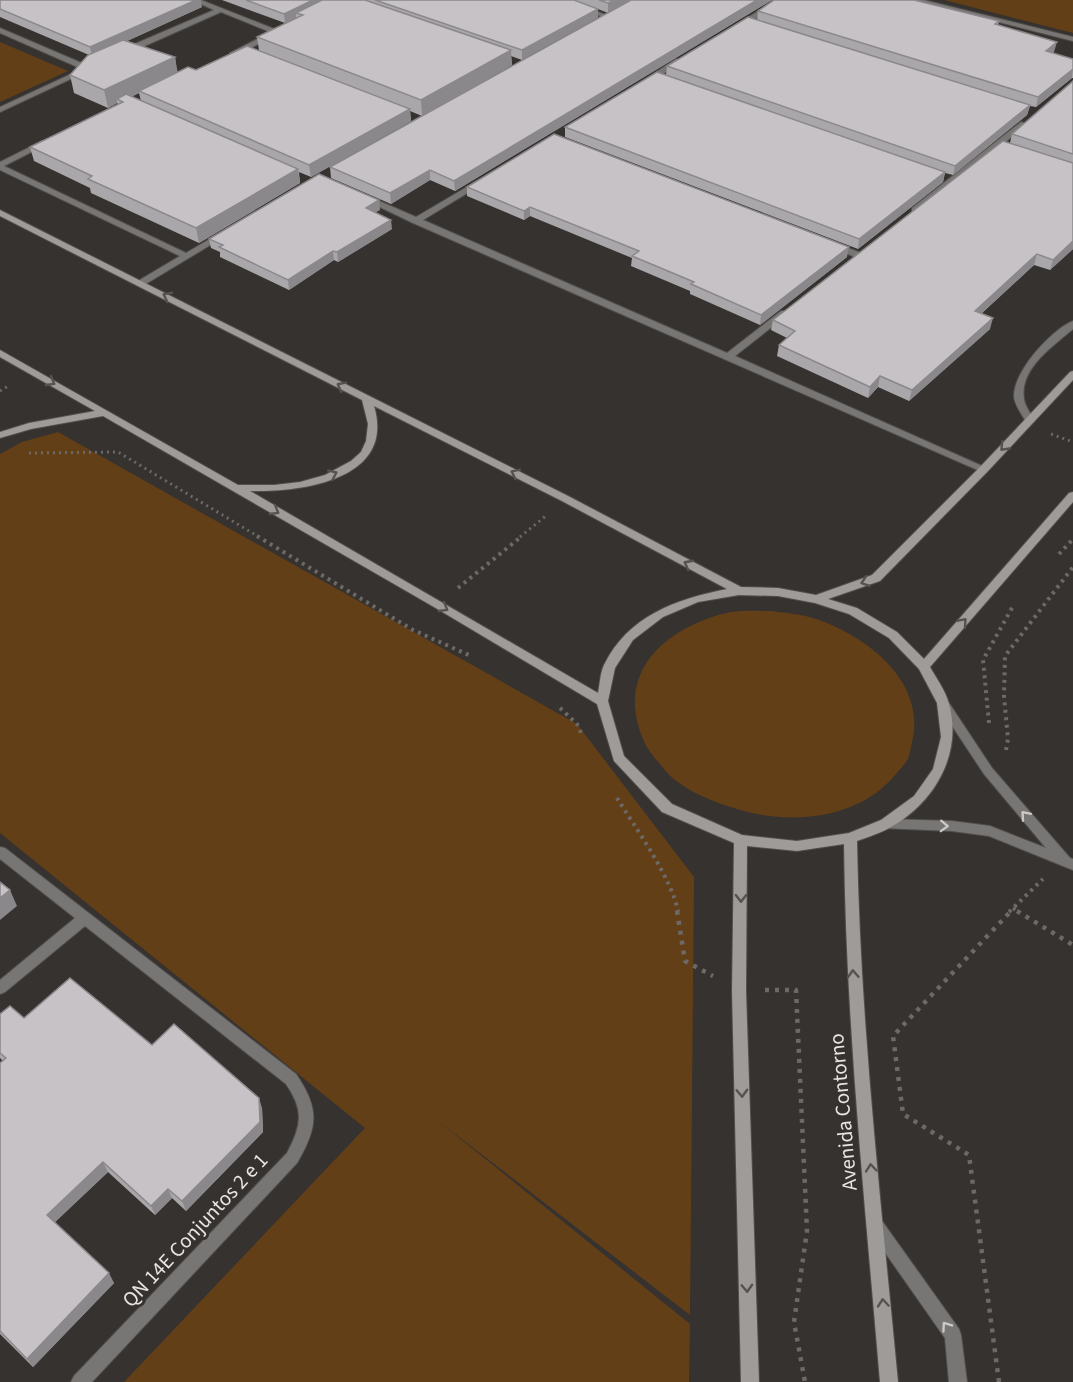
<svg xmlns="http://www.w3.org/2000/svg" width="1073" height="1382" viewBox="0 0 1073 1382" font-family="'Source Sans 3',sans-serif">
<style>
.green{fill:#633f18}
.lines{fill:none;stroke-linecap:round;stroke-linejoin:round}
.lane-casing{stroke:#524f4c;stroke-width:2}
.street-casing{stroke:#524f4c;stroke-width:2}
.secondary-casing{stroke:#524f4c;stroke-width:2}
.path-far2{stroke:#6c6966;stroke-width:3;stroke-dasharray:2 4;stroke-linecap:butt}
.path-far1{stroke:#6c6966;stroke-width:4;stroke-dasharray:3 4.5;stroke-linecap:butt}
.path{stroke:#6c6966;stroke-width:4.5;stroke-dasharray:4 6;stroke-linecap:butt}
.lane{fill:#787675;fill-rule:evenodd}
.street{fill:#787675;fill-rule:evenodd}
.secondary{fill:#9f9b99;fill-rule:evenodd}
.wall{fill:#aaa7aa;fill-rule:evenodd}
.shaded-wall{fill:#8b888b}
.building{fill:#c6c2c6;stroke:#8b888b;stroke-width:1.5}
.oneway{stroke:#56524f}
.oneway2{stroke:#cbc9c8}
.labels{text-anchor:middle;stroke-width:6;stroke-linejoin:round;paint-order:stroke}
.near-street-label{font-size:21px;fill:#e7e5e3;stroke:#36322f}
</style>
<rect width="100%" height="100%" fill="#36322f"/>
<g class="green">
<path d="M944,0H1073V33Z"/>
<path d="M0,42L68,71L0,102Z"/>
<path d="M58,432L577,724L694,877L690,1315L437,1120L690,1324L689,1382H124L365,1128L0,833V454L22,442Z"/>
<path d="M771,611C785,613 802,614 816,619C866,636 927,681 912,742C911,747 910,754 908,759C905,764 900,769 896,774C859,820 788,826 734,808C711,801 680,789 664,769C657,760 647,750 643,739C615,672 664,629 726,613C740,610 757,611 771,611Z"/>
</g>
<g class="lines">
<defs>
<g id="lane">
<path d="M1073,321V329C1053,346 1019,369 1024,399C1025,407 1031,414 1035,420L1034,422H1026C1022,414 1015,406 1014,397C1013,372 1051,330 1073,321Z"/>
<path d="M876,1218L882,1221L959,1329L961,1335L967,1382H949L945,1338L870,1231L868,1226L870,1221Z"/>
</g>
<g id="street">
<path d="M192,0H201L282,32L275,34L221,12L129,53H123V49L214,10Z"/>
<path d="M555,0H565L612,17L606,18Z"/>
<path d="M776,0H784L741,28L734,26Z"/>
<path d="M913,0H924L1073,37V41Z"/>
<path d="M0,28L91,67L92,69L0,112V107L82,69L0,33Z"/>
<path d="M269,33L276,35L237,55L230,53Z"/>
<path d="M676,59L683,61L648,84L641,82Z"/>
<path d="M1021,122L1028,124L918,212H912V208Z"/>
<path d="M42,141L49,143L4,166L186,253L220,233L227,235L144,285H138V281L180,256L0,170V162Z"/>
<path d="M477,181L484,183L423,220L727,353L781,311H787V315L735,356L989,469L984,472L980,471L413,223L363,199L370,197L416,217Z"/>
<path d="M833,242L861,253L862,255L855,257L830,247V243Z"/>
<path d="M943,699L947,700L992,768L1070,858L1073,859V870L989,836L952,831L881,828L880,824L881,820L886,819L952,821L990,826L1046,848L984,774L937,703Z"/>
<path d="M0,847L5,848L296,1074C320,1109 318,1127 297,1163L92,1382H71L74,1376L287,1153C302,1125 304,1110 286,1084L85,926L5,992L0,994V980L75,918L0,859Z"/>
</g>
<path id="secondary" d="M0,210L570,497L741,587L778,588L816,595L872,575L980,467L1070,372L1073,371V380L988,471L880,581L828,599L857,608L897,632L924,659L1069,493L1073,492V502L930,667C936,678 946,691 949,704C963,754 934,803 891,827C881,833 868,837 857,841C860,1022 881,1202 898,1382H880C865,1203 846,1024 844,844L797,851L747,846L746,991L759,1382H741L732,991L734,843L662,812L614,761L597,704L434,607L103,416L31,429L0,438V432L29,423L95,411L0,357V350L238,485H274L300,482L325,475L351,461L361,452L366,441L368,424L362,400L0,216ZM374,406L562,501L727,589C676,599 628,616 604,665C600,673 600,684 598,693L250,491C302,492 396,480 374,406ZM739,595L778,596L815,603L849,614L889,638L919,669L937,703L941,737L933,769L914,796L881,820L849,833L797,841L742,835L672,804L624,756L608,701L615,668L633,640L663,617L698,602Z"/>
</defs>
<use href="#lane" class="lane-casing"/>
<use href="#street" class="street-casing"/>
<use href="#secondary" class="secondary-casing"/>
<g class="path-far2">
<path d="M0,391L10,385"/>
<path d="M1051,434L1073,442"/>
<path d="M29,453L118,452L259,537"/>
<path d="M520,537L547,515"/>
</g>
<g class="path-far1">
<path d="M257,536L413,630L471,656"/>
<path d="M1059,554L1073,539"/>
<path d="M458,588L522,536"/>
<path d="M560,708L577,724L583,737"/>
<path d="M989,723L983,660L1013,606"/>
<path d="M1006,750L1008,739L1004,696L1005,656L1073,567"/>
<path d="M617,798C635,827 673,880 678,912"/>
<path d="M1013,908L1019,912"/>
<path d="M1009,912L1043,879"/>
</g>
<g class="path">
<path d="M677,911L685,961L713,976"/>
<path d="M1017,911L1073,945"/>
<path d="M765,990H796L807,1231L794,1322L805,1382"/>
<path d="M999,1382L969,1155L903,1114L893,1036L1011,911"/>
</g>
<use href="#lane" class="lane"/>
<use href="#street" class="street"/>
<use href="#secondary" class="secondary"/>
</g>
<g class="wall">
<path d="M0,0L202,7L127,41L175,57L177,73L196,70L259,50L257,37L296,18L285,23L222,0H630L608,13L598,9L522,60L511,56L512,65L422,116L410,111L411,121L311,177L299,172L300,183L199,243L91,193L90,188L34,161L30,147L118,104L117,103L108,108L74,93L70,75L89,55L0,17ZM139,93L141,101L131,97Z"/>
<path d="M631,0H772L455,191L430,180L391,204L331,178L330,167Z"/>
<path d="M758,11L999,21L998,25L1054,52L1053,53L1073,59V78H1072L1036,107L1030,106L1027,115L953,175L945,173L943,182L858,249L565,137V127L666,75L667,66L757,20Z"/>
<path d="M1073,81V249L1050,270L1034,265L981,314L990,329L909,401L878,387L868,398L777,356L779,345L787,338L771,330L773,320L1010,143L1012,134Z"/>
<path d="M467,187L847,257L760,325L690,294V291L631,266L632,258L530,216L524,220L467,196Z"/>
<path d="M380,210L375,212L392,229L338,262L334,260L289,290L220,257V252L211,248L209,239Z"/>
<path d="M0,1014L24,1018L152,1045L262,1108L263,1132L186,1211L172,1198L155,1215L108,1172L55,1222L114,1283L33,1367L0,1334V1063L3,1061L0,1058Z"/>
</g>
<g class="shaded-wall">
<path d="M196,0H201L202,7L92,57L90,47Z"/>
<path d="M313,0H335L296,13V18L285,23L284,14Z"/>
<path d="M614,0H630L608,13V3Z"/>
<path d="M757,0H772L455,191L454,181Z"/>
<path d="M598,9V18L522,60V50Z"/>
<path d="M1057,42L1054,52L1044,61L1046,51Z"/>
<path d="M511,50L512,65L422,116L421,100Z"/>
<path d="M175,57L178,75L139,91V93L122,101L117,99V103L108,108L104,90Z"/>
<path d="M1073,69L1072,78L1036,107L1038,97Z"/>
<path d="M1030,105L1027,115L953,175L955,166Z"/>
<path d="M410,109L411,121L311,177L309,165Z"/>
<path d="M298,169L300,183L199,243L196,228Z"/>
<path d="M430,170V180L391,204L390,193Z"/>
<path d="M945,172L943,182L858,249L859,239Z"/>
<path d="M379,200L380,210L367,217L366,208Z"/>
<path d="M530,207V216L524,220V211Z"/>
<path d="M391,220L392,229L338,262L337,252Z"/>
<path d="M1073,241V249L1050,270L1053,260Z"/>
<path d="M849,247L847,257L760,325L761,315Z"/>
<path d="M333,251L334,260L289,290L288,280Z"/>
<path d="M1037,254L1034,265L972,322L975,311Z"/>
<path d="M993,318L990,329L909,401L912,390Z"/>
<path d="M880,376L878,387L868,398L870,387Z"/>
<path d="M10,890L17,906L0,920V898Z"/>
<path d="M259,1098L262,1108L263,1132L186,1211L182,1201Z"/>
<path d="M103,1162L108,1172L52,1225L47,1215Z"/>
<path d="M168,1189L172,1198L155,1215L151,1206Z"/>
<path d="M109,1273L114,1283L33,1367L27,1359Z"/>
</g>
<g class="building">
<path d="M0,0H196L90,47L0,9Z"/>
<path d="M246,0H313L284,14Z"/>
<path d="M322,0H365L511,50L421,100L257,37L303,15L296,13Z"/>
<path d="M375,0H574L598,9L522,50Z"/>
<path d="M599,0H614L608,3Z"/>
<path d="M631,0H757L454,181L430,170L390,193L330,167Z"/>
<path d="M774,0H914L999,21L995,24L1057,42L1046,51L1073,59V69L1038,97L758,11Z"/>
<path d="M748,17L1030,105L955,166L667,66Z"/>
<path d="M123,40L175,57L104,90L70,75L88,55Z"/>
<path d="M247,46L410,109L309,165L139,91L188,67L196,70Z"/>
<path d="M657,72L945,172L859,239L565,127Z"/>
<path d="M1073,81V154L1012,134Z"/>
<path d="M126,94L298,169L196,228L88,179L92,176L30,147L123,102L117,99Z"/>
<path d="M554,134L849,247L761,315L691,284L694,282L632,256L639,251L530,207L524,211L467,187Z"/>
<path d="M1003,141L1073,163V241L1053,260L1037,254L975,311L993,318L912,390L880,376L870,387L779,345L795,331L773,320Z"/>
<path d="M319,174L379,200L366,208L391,220L337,252L333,251L288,280L219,247L223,245L209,239Z"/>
<path d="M0,882L10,890L0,898Z"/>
<path d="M70,978L152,1045L174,1024L259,1098L260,1122L182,1201L168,1189L151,1206L103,1162L47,1215L109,1273L27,1359L0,1331V1063L6,1058L0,1053V1014L10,1006L24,1018Z"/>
</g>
<defs><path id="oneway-chevron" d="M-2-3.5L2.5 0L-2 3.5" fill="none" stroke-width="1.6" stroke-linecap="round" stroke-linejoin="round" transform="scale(1.5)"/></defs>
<g class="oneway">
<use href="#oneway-chevron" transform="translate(167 296) rotate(-153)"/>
<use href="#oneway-chevron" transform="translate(51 382) rotate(30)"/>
<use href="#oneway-chevron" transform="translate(341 386) rotate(-153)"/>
<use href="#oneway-chevron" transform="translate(1004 447) rotate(133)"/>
<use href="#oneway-chevron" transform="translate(515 473) rotate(-154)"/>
<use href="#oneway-chevron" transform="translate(333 474) rotate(-24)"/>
<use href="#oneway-chevron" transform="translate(275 511) rotate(30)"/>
<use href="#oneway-chevron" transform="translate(688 564) rotate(-152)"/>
<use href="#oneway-chevron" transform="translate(865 582) rotate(161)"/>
<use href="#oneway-chevron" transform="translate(444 608) rotate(30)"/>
<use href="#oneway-chevron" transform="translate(963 622) rotate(-49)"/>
<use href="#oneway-chevron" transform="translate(741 898) rotate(91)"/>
<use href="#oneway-chevron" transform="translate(853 974) rotate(-93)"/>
<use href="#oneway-chevron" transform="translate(742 1093) rotate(88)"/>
<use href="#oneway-chevron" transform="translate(871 1168) rotate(-95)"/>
<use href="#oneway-chevron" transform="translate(747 1288) rotate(88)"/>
<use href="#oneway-chevron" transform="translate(883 1303) rotate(-95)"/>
</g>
<g class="oneway2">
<use href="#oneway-chevron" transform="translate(1025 815) rotate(-131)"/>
<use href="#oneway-chevron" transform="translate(944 826) rotate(2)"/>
<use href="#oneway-chevron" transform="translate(946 1326) rotate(-125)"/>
</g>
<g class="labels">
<g class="near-street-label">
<text transform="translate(843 1112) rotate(-95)" y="7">Avenida Contorno</text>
<text transform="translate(195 1230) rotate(-47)" y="7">QN 14E Conjuntos 2 e 1</text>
</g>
</g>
</svg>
